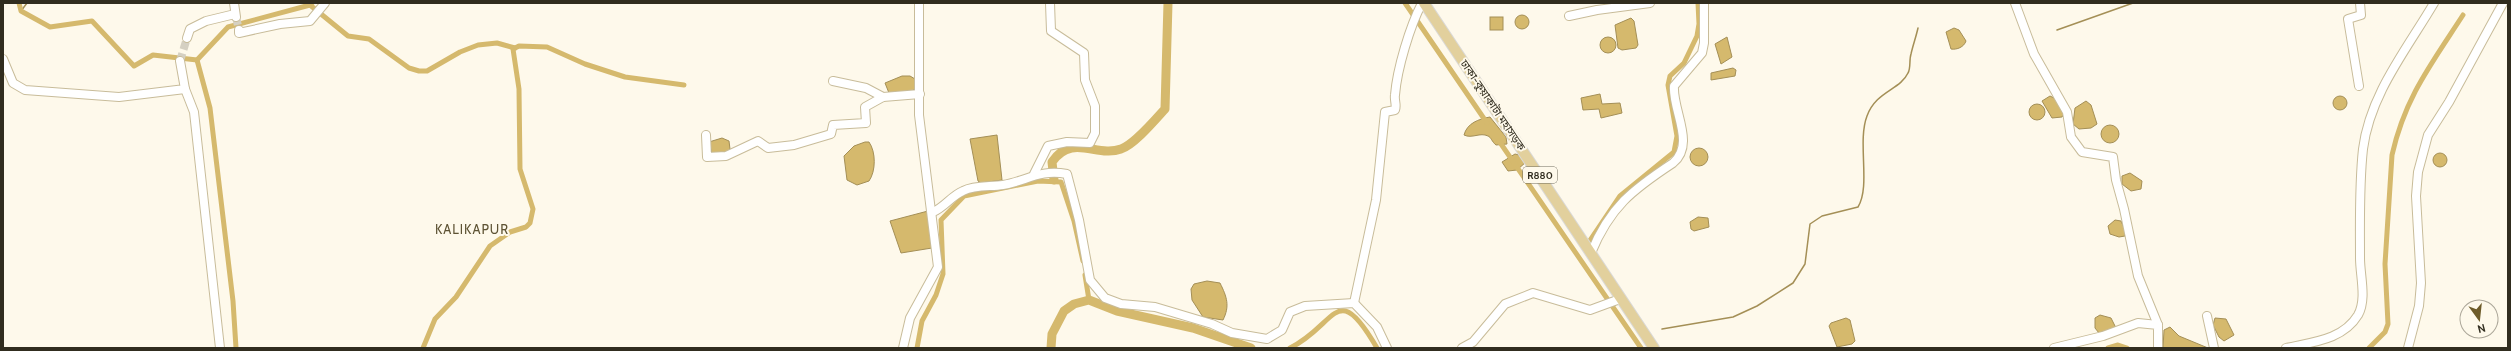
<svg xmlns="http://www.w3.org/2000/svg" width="2511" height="351" viewBox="0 0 2511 351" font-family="Cabin,'Noto Sans Bengali',sans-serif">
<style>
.water{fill:#d5b96d;stroke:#a48f56}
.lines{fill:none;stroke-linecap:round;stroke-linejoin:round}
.stream{stroke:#a48f56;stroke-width:1.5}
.canal{stroke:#d5b96d;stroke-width:5}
.river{stroke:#d5b96d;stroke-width:9}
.minor-tunnel{stroke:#d5d0c2;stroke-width:8;stroke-dasharray:8 4;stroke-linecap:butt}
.minor-casing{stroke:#c8bc9a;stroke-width:10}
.major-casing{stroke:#dad9d7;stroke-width:12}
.minor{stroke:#fff;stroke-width:8}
.major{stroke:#e2d09d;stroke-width:10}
.labels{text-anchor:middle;stroke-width:4;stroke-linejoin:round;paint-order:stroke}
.shield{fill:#fef9eb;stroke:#6e6a5c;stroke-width:1}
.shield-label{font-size:10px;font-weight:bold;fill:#312d1f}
.street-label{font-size:11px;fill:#312d1f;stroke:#fef9eb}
.quarter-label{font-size:13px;letter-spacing:1px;fill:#5e5334;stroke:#fef9eb}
</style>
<rect width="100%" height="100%" fill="#fef9eb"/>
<g class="water">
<circle cx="1522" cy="22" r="7"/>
<rect x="1490" y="17" width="13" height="13"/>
<path d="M1631,18L1634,21L1638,45L1636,48L1622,50L1618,48L1615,25Z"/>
<path d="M1954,28L1959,30L1966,41C1964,47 1957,50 1951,49L1946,32Z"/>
<path d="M1727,37L1732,57L1721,64L1715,44Z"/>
<circle cx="1608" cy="45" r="8"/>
<path d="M1733,68L1736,70L1735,76L1711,80V73Z"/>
<path d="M902,76H910L915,79L917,85L913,91L889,93L885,83Z"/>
<path d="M1600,94L1602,104L1620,103L1622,113L1601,118L1599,109L1583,110L1581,98Z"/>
<circle cx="2340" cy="103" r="7"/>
<path d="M2050,96L2056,99L2064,114L2062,117L2052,118L2042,101Z"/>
<path d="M2086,101L2091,105L2097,124L2091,128L2079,129L2073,124L2075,108Z"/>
<circle cx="2037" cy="112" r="8"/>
<path d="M1490,117L1506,137L1507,144L1496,145C1492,142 1491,137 1488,136C1480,132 1472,139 1464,135C1467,123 1479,119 1490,117Z"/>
<circle cx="2110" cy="134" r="9"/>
<path d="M997,135L1002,180L981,183L978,181L970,139Z"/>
<path d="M722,138L729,141L730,149L729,152L712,154L709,142Z"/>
<path d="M865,142H869C876,152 876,171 869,181L857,185L847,180L844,156L854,146Z"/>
<circle cx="1699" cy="157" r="9"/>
<circle cx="2440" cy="160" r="7"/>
<path d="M1515,154L1523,156L1526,162L1517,170L1508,171L1502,162Z"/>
<path d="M2130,173L2142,181L2141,189L2131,191L2122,184V176Z"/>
<path d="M928,211L932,248L901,253L890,221Z"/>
<path d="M1698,217L1708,218L1709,227L1694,231L1691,229L1690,222Z"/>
<path d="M2115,220L2121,221L2125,230V236L2119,237L2110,234L2108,226Z"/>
<path d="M1207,281L1220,283C1227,297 1230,306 1223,320L1203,317L1192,300L1191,289L1194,284Z"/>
<path d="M2100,315L2111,318L2116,328L2099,333L2095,328V318Z"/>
<path d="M1846,318L1850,320L1855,341L1852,344L1837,347L1829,326L1831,323Z"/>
<path d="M2215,318L2226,319L2234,335L2224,341L2219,337L2213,325Z"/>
<path d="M2170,327L2179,336L2208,348H2163L2164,330Z"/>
</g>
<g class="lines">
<g class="stream">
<path d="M21,11L27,3"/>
<path d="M2057,30L2133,3"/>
<path d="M1662,329L1733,317L1757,306L1793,283L1805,264L1810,224L1822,216L1858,207C1871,186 1857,142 1867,116C1876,91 1900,90 1908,73C1911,68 1909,60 1911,54C1913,45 1916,37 1918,28"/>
</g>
<g class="canal">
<path d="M19,3L21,11L50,27L92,21L134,66L153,55L197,60"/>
<path d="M1405,3L1487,123"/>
<path d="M310,5L348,36L369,39L409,68L419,71H427L460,52L478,45L497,43L515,48"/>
<path d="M1499,141L1641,348"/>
<path d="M1589,242L1620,196L1674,152L1677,136L1668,85L1670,76L1684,63L1697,36L1699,24L1698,3"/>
<path d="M1085,275L1089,300"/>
<path d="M236,348L233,301L210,108L197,60L228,27L310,5L312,3"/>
<path d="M423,348L435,319L456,297L490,246L510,232L526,227L530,223L533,209L520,169L519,89L513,49L519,46L547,47L585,64L625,77L684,85"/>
<path d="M917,348L922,321L936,295L943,274L941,220L964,196L1038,181L1061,182L1074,221L1083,261"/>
<path d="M1290,348C1337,325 1336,277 1377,348"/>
<path d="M2108,348L2118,345L2127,348"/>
<path d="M2369,348L2385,332L2388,324L2385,264L2392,155C2405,97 2432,63 2463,15"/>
</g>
<g class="river">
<path d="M1054,180L1052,162C1072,133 1097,158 1121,149C1134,145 1155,120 1165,109L1168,3"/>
<path d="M1051,348L1052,334L1064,311L1074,304L1089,300L1117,311L1193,328L1251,348"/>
</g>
<g class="minor-tunnel">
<path d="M236,17L239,30"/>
<path d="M180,61L187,38"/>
</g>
<defs>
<g id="minor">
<path d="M234,3L236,17"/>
<path d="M2015,3L2034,54L2067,112L2071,137L2082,152L2113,157L2116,180L2124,209L2138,276L2158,325"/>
<path d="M1569,16L1597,10L1650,3"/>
<path d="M239,30V33L280,24L310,21L325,3"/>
<path d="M187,38L190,29L206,21L235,14"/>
<path d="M3,59L13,83L25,90L119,97L185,89L180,61"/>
<path d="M833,81L866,88L883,97"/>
<path d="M2359,86L2348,19L2361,15L2360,3"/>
<path d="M185,89L194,112L220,348"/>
<path d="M706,135L707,157L726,156L758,141L768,148L794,145L831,134L833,125L866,123L865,107L883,97L920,94"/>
<path d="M1034,174L1048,146L1067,142L1090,143L1095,133V106L1085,80L1084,53L1051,31L1050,3"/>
<path d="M933,212C945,207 951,196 963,191C975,185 990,187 1003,185C1027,181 1039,169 1067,174L1079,220L1090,280L1105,298L1121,304L1155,307L1212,324L1232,333L1267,339L1282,330L1290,312L1305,306L1354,303L1377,327L1387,348"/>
<path d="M1591,253C1610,207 1632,190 1673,163C1696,144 1672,110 1674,86L1702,53L1704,43V3"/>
<path d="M1354,303L1376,200L1385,112L1395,110C1397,105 1394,100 1395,95C1397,69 1410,26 1422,3"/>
<path d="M2207,316L2214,348"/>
<path d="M903,348L910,318L938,267L919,115V3"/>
<path d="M1462,348L1473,342L1505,304L1533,293L1590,310L1620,299"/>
<path d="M2054,348L2103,336L2138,323L2158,325V348"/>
<path d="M2286,348C2312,342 2343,340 2358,315C2367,299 2360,276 2360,258C2360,223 2359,185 2363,149C2370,94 2407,49 2434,3"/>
<path d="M2408,348L2419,306L2421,283L2416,196L2418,172L2428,135L2449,102L2503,3"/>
</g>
<path id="major" d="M1424,3L1654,348"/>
</defs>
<use href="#minor" class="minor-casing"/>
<use href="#major" class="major-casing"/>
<use href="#minor" class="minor"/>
<use href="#major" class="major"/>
</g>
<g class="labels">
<rect class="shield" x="1523" y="167" width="34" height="16" rx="3"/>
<g class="shield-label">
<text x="1540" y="179">R880</text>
</g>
<g class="street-label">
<text transform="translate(1493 105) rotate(56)" y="4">ঢাকা-কুয়াকাটা মহাসড়ক</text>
</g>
<g class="quarter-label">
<text x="472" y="234">KALIKAPUR</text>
</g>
</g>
<rect width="2511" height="351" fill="none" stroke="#312d1f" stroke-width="8"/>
<g transform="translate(2479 319) rotate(165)"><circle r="19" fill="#fef9eb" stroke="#aca799"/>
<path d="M0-3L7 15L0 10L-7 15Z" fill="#6d5b29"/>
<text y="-6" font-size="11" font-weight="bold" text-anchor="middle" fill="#312d1f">N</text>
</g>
</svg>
